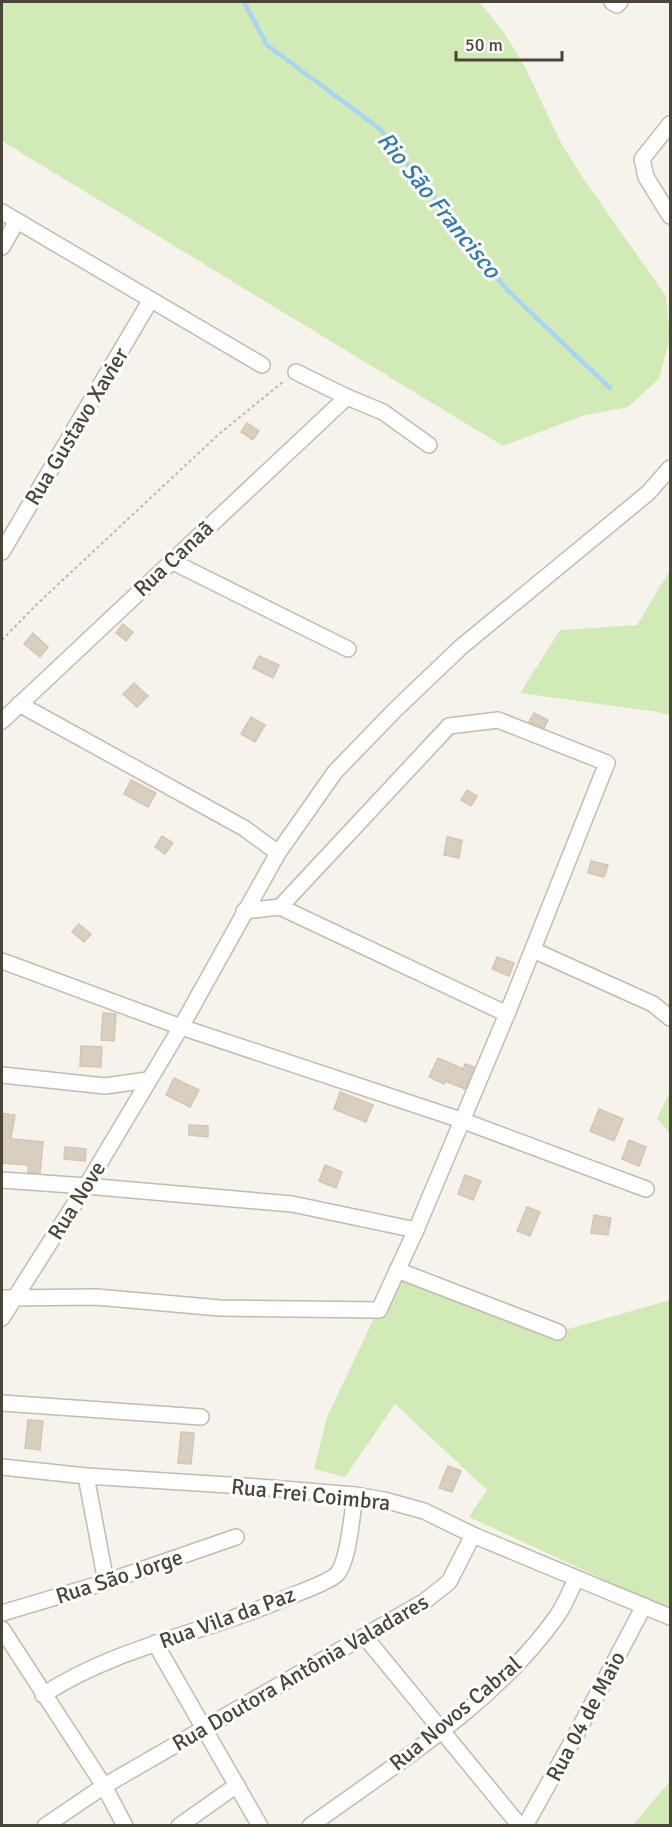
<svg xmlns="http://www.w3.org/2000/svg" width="672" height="1827" viewBox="0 0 672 1827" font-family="Signika,sans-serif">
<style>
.green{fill:#d2eab5}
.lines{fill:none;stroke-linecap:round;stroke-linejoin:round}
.stream{stroke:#a9d4f2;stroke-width:4.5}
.building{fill:#d8cfc1;stroke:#d3c7b4;stroke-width:1.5}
.street-casing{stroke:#c2bbae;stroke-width:18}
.path{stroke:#c4b79f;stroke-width:2;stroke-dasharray:3 3;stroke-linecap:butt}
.street{stroke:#fff;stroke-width:15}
.labels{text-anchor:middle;stroke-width:6;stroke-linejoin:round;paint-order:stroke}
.street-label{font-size:22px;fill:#4b4439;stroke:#fff}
.water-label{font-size:24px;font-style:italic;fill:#2e7ab2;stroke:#fff}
</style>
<rect width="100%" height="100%" fill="#f6f3ec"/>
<g class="green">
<path d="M2,2H479L503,31L525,67L561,143L585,181L666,296L670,337L659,379L628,407L585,415L503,446L2,141Z"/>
<path d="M670,570V715L658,712L520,693L560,630L637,625Z"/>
<path d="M670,1092V1134L657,1118Z"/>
<path d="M397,1270L558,1332L670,1300V1610L469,1517L487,1490L395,1404L345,1477L314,1469L327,1417Z"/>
<path d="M670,1781V1825H633Z"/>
</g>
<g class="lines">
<path class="stream" d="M244,2L267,45L380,129L506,289L610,388"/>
</g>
<g class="building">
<path d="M247,423L259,431L253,440L241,432Z"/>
<path d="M123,624L133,632L126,641L116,633Z"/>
<path d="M33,633L48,647L40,657L24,644Z"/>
<path d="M259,656L279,665L273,678L253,668Z"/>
<path d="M134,683L148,696L137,707L123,694Z"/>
<path d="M534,713L548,720L544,728L529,722Z"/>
<path d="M251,717L265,725L255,742L241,734Z"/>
<path d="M131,780L156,793L148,807L124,794Z"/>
<path d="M467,790L477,796L471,806L461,800Z"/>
<path d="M162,836L173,843L165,854L155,847Z"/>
<path d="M447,837L462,840L459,858L444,855Z"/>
<path d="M591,861L608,865L604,877L588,873Z"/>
<path d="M79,924L91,934L84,942L72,932Z"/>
<path d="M497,957L514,963L509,976L492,969Z"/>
<path d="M103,1013L116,1014L114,1041L101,1040Z"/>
<path d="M81,1046L102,1047L101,1067L80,1066Z"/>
<path d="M438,1058L463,1069L465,1064L474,1067L465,1089L445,1081L444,1084L429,1077Z"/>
<path d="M174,1078L199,1090L190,1107L166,1095Z"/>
<path d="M340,1092L373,1105L366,1122L334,1109Z"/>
<path d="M599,1109L623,1119L614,1141L590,1131Z"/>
<path d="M2,1113L15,1115L11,1138L13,1139L43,1142L40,1173L28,1172V1165L2,1163Z"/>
<path d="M189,1125L208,1126V1137L189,1135Z"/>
<path d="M629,1140L646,1147L639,1166L622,1159Z"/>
<path d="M65,1147L86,1149L85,1161L64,1159Z"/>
<path d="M325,1165L342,1172L336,1188L319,1181Z"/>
<path d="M465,1175L481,1181L473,1200L458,1194Z"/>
<path d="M527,1207L540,1212L530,1236L517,1231Z"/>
<path d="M594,1215L611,1218L608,1235L591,1233Z"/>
<path d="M28,1420L43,1421L40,1450L25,1448Z"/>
<path d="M181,1432L194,1433L191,1464L178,1463Z"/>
<path d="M448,1466L461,1471L452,1492L439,1488Z"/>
</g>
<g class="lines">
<defs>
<g id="street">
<path d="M612,2L617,5L620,2"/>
<path d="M670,124L642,159L646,177L670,216"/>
<path d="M2,212L262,365"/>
<path d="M2,247L17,221"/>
<path d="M296,372L347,397L383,412L429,445"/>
<path d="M2,552L150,301"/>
<path d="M171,561L348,649"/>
<path d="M19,704L244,828L278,853"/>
<path d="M2,721L347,397"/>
<path d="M280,907L507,1014"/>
<path d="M533,950L653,1004L670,1018"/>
<path d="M2,961L181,1027L461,1120L646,1189"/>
<path d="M2,1075L105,1086L148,1080"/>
<path d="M2,1180L86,1186L292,1204L416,1230"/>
<path d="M397,1270L558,1332"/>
<path d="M2,1298L96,1297L220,1308L379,1310L416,1230L507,1014L607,763L498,720L449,726L280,907L244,911"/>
<path d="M2,1318L86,1186L181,1027L278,853L335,772L395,710L461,647L648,493L670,468"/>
<path d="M2,1403L201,1417"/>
<path d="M2,1467L86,1476L259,1487L355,1495L384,1500L424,1511L473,1535L670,1617"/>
<path d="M86,1476L106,1582"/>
<path d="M2,1613L106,1582L236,1537"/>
<path d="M2,1629L104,1786L125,1826"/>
<path d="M365,1637L520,1826"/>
<path d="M155,1643L260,1826"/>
<path d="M43,1695C117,1646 206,1633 286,1598C298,1593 327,1583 336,1575C349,1563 352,1513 355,1495"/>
<path d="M45,1826L104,1786L425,1601L449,1582L473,1535"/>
<path d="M179,1826L237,1785"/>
<path d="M310,1826C395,1764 496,1703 557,1616C565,1605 570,1591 576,1579"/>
<path d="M525,1826L579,1729L644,1606"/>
</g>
</defs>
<use href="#street" class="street-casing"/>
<path class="path" d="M2,640L35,606L219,434L284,381"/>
<use href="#street" class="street"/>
</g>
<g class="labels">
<g class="street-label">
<text transform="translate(76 426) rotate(-59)" y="8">Rua Gustavo Xavier</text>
<text transform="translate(173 558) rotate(-43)" y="8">Rua Canaã</text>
<text transform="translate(76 1200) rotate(-58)" y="8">Rua Nove</text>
<text transform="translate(311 1494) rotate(6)" y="8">Rua Frei Coimbra</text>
<text transform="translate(119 1576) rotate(-18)" y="8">Rua São Jorge</text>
<text transform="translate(227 1617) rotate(-20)" y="8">Rua Vila da Paz</text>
<text transform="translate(300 1672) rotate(-30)" y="8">Rua Doutora Antônia Valadares</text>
<text transform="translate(455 1713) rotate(-40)" y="8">Rua Novos Cabral</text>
<text transform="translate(585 1716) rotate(-62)" y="8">Rua 04 de Maio</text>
</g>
<g class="water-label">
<text transform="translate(439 205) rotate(51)" y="8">Rio São Francisco</text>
</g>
</g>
<rect width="672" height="1827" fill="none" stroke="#4b4439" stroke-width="6"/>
<path d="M456 51v9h106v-9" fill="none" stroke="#4b4439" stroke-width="3"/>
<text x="465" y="51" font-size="18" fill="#4b4439" stroke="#ffffff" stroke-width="4.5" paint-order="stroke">50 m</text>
</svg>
